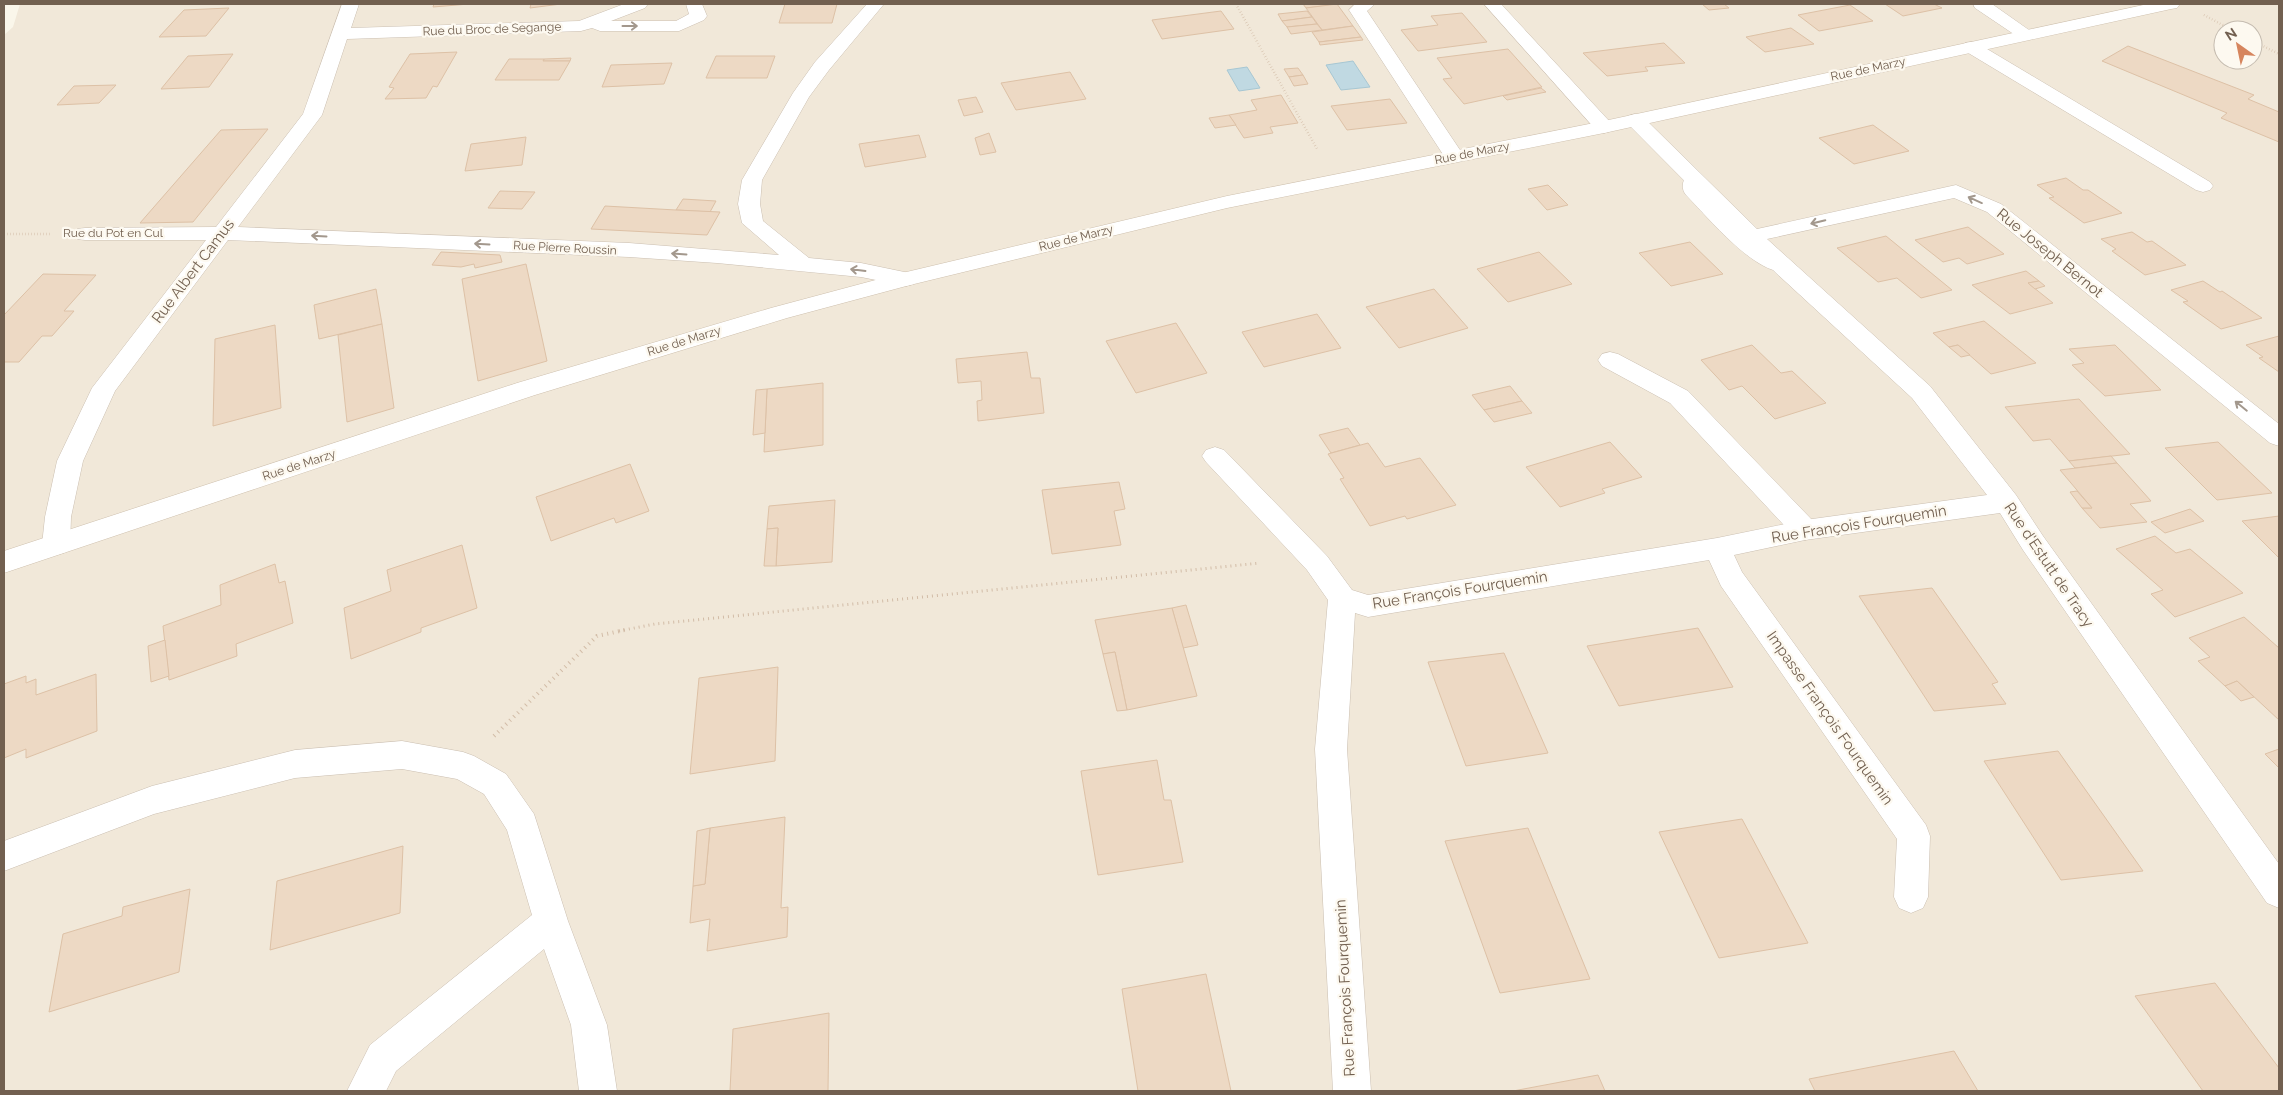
<svg xmlns="http://www.w3.org/2000/svg" width="2283" height="1095" viewBox="0 0 2283 1095" font-family="Raleway,sans-serif">
<style>
.residential{fill:#f1e8d9;fill-rule:evenodd}
.water{fill:#c0d9e2;stroke:#a7c7d3}
.building{fill:#edd9c4;stroke:#ddc1a6}
.lines{fill:none;stroke-linecap:round;stroke-linejoin:round}
.service-casing{stroke:#cbbfb1;stroke-width:1}
.minor-casing{stroke:#cbbfb1;stroke-width:1}
.secondary-casing{stroke:#cec0ae;stroke-width:1}
.path-far2{stroke:#d2bca7;stroke-width:2.5;stroke-dasharray:0.5 2.5;stroke-linecap:butt}
.path-far1{stroke:#d2bca7;stroke-width:3;stroke-dasharray:1 4;stroke-linecap:butt}
.path{stroke:#d2bca7;stroke-width:4;stroke-dasharray:1 4.5;stroke-linecap:butt}
.service{fill:#fff;fill-rule:evenodd}
.minor{fill:#fff;fill-rule:evenodd}
.secondary{fill:#fff;fill-rule:evenodd}
.oneway{stroke:#a3988d}
.labels{text-anchor:middle;stroke-width:4.5;stroke-linejoin:round;paint-order:stroke}
.far-street-label{font-size:12px;fill:#726050;stroke:#fdf9f0}
.street-label{font-size:15px;fill:#726050;stroke:#fdf9f0}
</style>
<rect width="100%" height="100%" fill="#faf6ea"/>
<path class="residential" d="M20,4H2279V1091H4V35L13,27ZM2223,30H2253V60H2223Z"/>
<g class="water">
<path d="M1353,61L1370,87L1341,90L1326,65Z"/>
<path d="M1247,67L1260,88L1239,91L1227,70Z"/>
</g>
<g class="building">
<path d="M434,4H469L433,7Z"/>
<path d="M531,4H561L530,8Z"/>
<path d="M785,4H837L832,23H779Z"/>
<path d="M1303,4H1341L1306,8Z"/>
<path d="M1337,4L1353,26L1322,30L1306,8Z"/>
<path d="M1702,4H1724L1729,8L1709,10Z"/>
<path d="M1885,4H1934L1942,8L1903,16Z"/>
<path d="M1850,5L1873,21L1819,31L1798,15Z"/>
<path d="M229,8L206,36L159,37L184,10Z"/>
<path d="M1221,11L1234,29L1162,39L1152,20Z"/>
<path d="M1307,11L1312,17L1282,21L1278,14Z"/>
<path d="M1462,13L1487,42L1418,51L1401,30L1438,25L1431,16Z"/>
<path d="M1312,17L1317,24L1287,27L1282,21Z"/>
<path d="M1317,24L1322,30L1291,34L1287,27Z"/>
<path d="M1353,26L1361,37L1319,42L1312,32Z"/>
<path d="M1791,28L1814,44L1765,52L1746,37Z"/>
<path d="M1361,37L1363,40L1320,45L1319,42Z"/>
<path d="M1664,43L1685,63L1645,67L1648,71L1607,76L1583,53Z"/>
<path d="M2128,46L2254,95L2248,99L2279,112V142L2221,118L2227,113L2102,61Z"/>
<path d="M1508,49L1542,87L1464,104L1443,79L1452,78L1437,58Z"/>
<path d="M457,52L437,87L433,86L426,98L385,99L394,88L389,87L410,54Z"/>
<path d="M233,54L209,87L161,89L188,56Z"/>
<path d="M716,56H775L767,78H706Z"/>
<path d="M571,58L570,61H543L544,59Z"/>
<path d="M509,59H544L543,61H570L559,80H495Z"/>
<path d="M672,63L664,84L602,87L611,65Z"/>
<path d="M1298,68L1303,75L1289,77L1284,69Z"/>
<path d="M1070,72L1086,99L1016,110L1001,83Z"/>
<path d="M1303,75L1308,84L1294,86L1289,77Z"/>
<path d="M116,85L99,103L57,105L74,86Z"/>
<path d="M1541,88L1546,92L1507,100L1503,96Z"/>
<path d="M1281,95L1298,123L1270,127L1273,133L1244,138L1229,115L1257,110L1251,100Z"/>
<path d="M976,97L983,112L964,116L958,100Z"/>
<path d="M1390,99L1407,123L1347,130L1331,106Z"/>
<path d="M1229,115L1236,125L1215,128L1209,118Z"/>
<path d="M1873,125L1909,151L1854,164L1819,138Z"/>
<path d="M268,129L193,222L140,223L221,130Z"/>
<path d="M989,133L996,152L980,155L975,138Z"/>
<path d="M919,135L926,157L865,167L859,144Z"/>
<path d="M526,137L522,165L465,171L471,144Z"/>
<path d="M2066,178L2083,190H2088L2122,213L2084,223L2049,198L2054,197L2037,185Z"/>
<path d="M1548,185L1568,205L1547,210L1528,189Z"/>
<path d="M500,191L535,192L522,209L488,208Z"/>
<path d="M683,199L716,201L710,212L676,210Z"/>
<path d="M605,206L676,210L720,212L707,235L591,229Z"/>
<path d="M1968,227L2004,254L1967,264L1959,258L1943,262L1915,240Z"/>
<path d="M2132,232L2147,242L2152,241L2186,265L2145,275L2112,251L2116,249L2101,239Z"/>
<path d="M1886,236L1952,290L1921,298L1897,278L1878,282L1837,248Z"/>
<path d="M1690,242L1723,274L1671,286L1639,253Z"/>
<path d="M441,252L500,255L502,262L475,268L474,264L461,267L432,265Z"/>
<path d="M1539,252L1572,284L1508,302L1477,269Z"/>
<path d="M526,264L547,361L478,381L462,279Z"/>
<path d="M2026,271L2039,281L2028,283L2053,303L2010,314L1972,285Z"/>
<path d="M43,274L96,275L64,311H74L52,336H42L19,362H4V315Z"/>
<path d="M2039,281L2045,286L2035,289L2028,283Z"/>
<path d="M2203,281L2220,292L2222,291L2262,318L2221,329L2183,302L2188,301L2171,290Z"/>
<path d="M376,289L382,324L319,339L314,305Z"/>
<path d="M1434,289L1468,328L1399,348L1366,307Z"/>
<path d="M1317,314L1341,348L1264,367L1242,332Z"/>
<path d="M1984,321L2036,363L1991,374L1958,345L1949,347L1933,333Z"/>
<path d="M1176,323L1207,373L1136,393L1106,341Z"/>
<path d="M382,324L394,408L347,422L338,335Z"/>
<path d="M275,325L281,408L213,426L215,339Z"/>
<path d="M2279,336V372L2259,358L2263,357L2246,345Z"/>
<path d="M1752,345L1781,373L1792,371L1826,403L1775,419L1742,386L1729,390L1701,360Z"/>
<path d="M1958,345L1970,355L1961,357L1949,347Z"/>
<path d="M2115,345L2161,390L2105,396L2072,365L2084,363L2069,349Z"/>
<path d="M1027,352L1031,378H1040L1044,413L978,421L977,401L982,400L981,381L958,383L956,359Z"/>
<path d="M823,383V445L764,452L767,389Z"/>
<path d="M1510,386L1522,401L1484,410L1472,395Z"/>
<path d="M767,389L765,433L753,435L756,390Z"/>
<path d="M2079,399L2130,454L2069,461L2050,439L2033,441L2005,407Z"/>
<path d="M1522,401L1532,413L1494,422L1484,410Z"/>
<path d="M1348,428L1360,445L1331,453L1319,435Z"/>
<path d="M1610,442L1642,477L1602,489L1605,493L1560,507L1526,467Z"/>
<path d="M2218,442L2272,493L2217,500L2165,448Z"/>
<path d="M1368,443L1385,467L1420,458L1456,505L1407,519L1405,516L1370,526L1340,479L1344,478L1328,454Z"/>
<path d="M2111,456L2117,463L2075,468L2069,461Z"/>
<path d="M2117,463L2151,501L2130,504L2147,522L2100,528L2082,508H2092L2060,470Z"/>
<path d="M630,464L649,511L616,523L614,518L551,541L536,497Z"/>
<path d="M1119,482L1125,509L1114,511L1121,545L1052,554L1042,490Z"/>
<path d="M2077,491L2092,508H2082L2070,492Z"/>
<path d="M835,500L832,562L776,566L778,528L767,529L769,506Z"/>
<path d="M2190,509L2204,521L2165,533L2151,522Z"/>
<path d="M2279,516V558L2242,521Z"/>
<path d="M778,528L776,566H764L767,529Z"/>
<path d="M2155,536L2176,553L2190,549L2243,593L2175,617L2151,594L2163,590L2116,549Z"/>
<path d="M462,545L477,608L421,628V632L351,659L344,608L391,591L387,570Z"/>
<path d="M275,564L279,583L285,581L293,623L236,644L237,656L169,680L163,626L221,605L220,585Z"/>
<path d="M1932,588L1998,682L1992,684L2006,704L1934,711L1859,596Z"/>
<path d="M1186,605L1198,645L1183,648L1172,608Z"/>
<path d="M1172,608L1197,696L1127,710L1115,652L1103,654L1095,620Z"/>
<path d="M2244,617L2279,648V720L2237,681L2225,686L2198,661L2210,657L2189,638Z"/>
<path d="M1698,628L1733,687L1619,706L1587,646Z"/>
<path d="M165,640L169,676L151,682L148,646Z"/>
<path d="M1115,652L1127,710L1117,711L1103,654Z"/>
<path d="M1504,653L1548,753L1466,766L1428,662Z"/>
<path d="M778,667L775,761L690,774L699,678Z"/>
<path d="M96,674L97,731L26,758V749L4,758V684L26,676V683L36,679V695Z"/>
<path d="M2237,681L2254,697L2241,701L2225,686Z"/>
<path d="M2279,749V768L2265,754Z"/>
<path d="M2058,751L2143,871L2061,880L1984,761Z"/>
<path d="M1157,760L1164,800H1171L1183,862L1098,875L1081,771Z"/>
<path d="M785,817L781,908L788,907L787,937L707,951L710,919L690,923L693,886L705,884L710,828Z"/>
<path d="M1742,819L1808,943L1719,958L1659,832Z"/>
<path d="M710,828L705,884L693,886L697,831Z"/>
<path d="M1528,828L1590,979L1500,993L1445,841Z"/>
<path d="M403,846L400,913L270,950L277,881Z"/>
<path d="M190,889L179,972L49,1012L63,934L122,916L123,907Z"/>
<path d="M1206,974L1231,1091H1138L1122,989Z"/>
<path d="M2215,983L2279,1068V1091H2203L2135,996Z"/>
<path d="M829,1013L828,1091H730L733,1029Z"/>
<path d="M1954,1051L1978,1091H1815L1809,1079Z"/>
<path d="M1598,1075L1605,1091H1513Z"/>
</g>
<g class="lines">
<defs>
<g id="service">
<path d="M1355,4H1375L1367,11L1464,156L1461,160L1454,162L1447,160L1444,156L1349,10Z"/>
<path d="M1484,4H1501L1611,123L1614,127L1611,131L1604,133L1597,131Z"/>
<path d="M1971,42L1977,43L2210,182L2213,186L2210,190L2203,192L2196,190L1965,51L1962,47L1965,43Z"/>
<path d="M1694,173L1701,175L1704,179L1703,190L1764,247L1789,261L1792,266L1789,271C1758,279 1707,216 1686,195C1681,189 1682,181 1687,175Z"/>
<path d="M1610,352L1618,354L1688,391L1815,523L1819,530L1815,537L1805,540L1795,537L1670,403L1602,366L1598,360L1602,354Z"/>
</g>
<g id="minor">
<path d="M342,4H359L351,28L579,21L624,4H648L645,8L611,21H676L689,14L686,4H702L707,16L704,20L679,31H600L592,28L581,31L347,39L322,115L238,227L629,243L779,255L742,223L738,204L742,180L793,93L815,62L867,4H884L829,70L809,97L762,180L760,204L763,221L809,258L861,263L914,274L917,279L914,284L906,286L861,277L717,263L629,257L228,240L115,391L83,461L71,517L70,545L66,552L56,555L46,552L42,545L45,517L57,461L92,388L206,240H85L77,239L74,234L77,229L85,228L216,227L303,114Z"/>
<path d="M1973,4H1992L2036,35L2033,39H2021L1975,8Z"/>
<path d="M1635,114L1642,116L1757,229L1956,185L2001,204L2279,424V446L2270,443L1987,212L1954,198L1767,239L1930,386L2016,495L2043,536L2279,864V908L2267,903L2023,550L2000,513L1805,540L1734,555L1742,572L1926,825L1930,836L1928,897L1923,908L1911,913L1899,908L1894,897L1897,839L1721,586L1709,560L1368,617L1355,613L1347,749L1371,1091H1333L1315,749L1328,600L1307,570L1206,462L1202,456L1206,450L1215,447L1224,450L1327,556L1352,590L1368,595L1717,538L1805,520L1987,495L1912,398L1776,273L1628,124L1625,120L1628,116Z"/>
<path d="M402,741L463,752L474,756L506,774L534,814L568,921L607,1025L617,1091H579L571,1025L544,949L396,1071L386,1091H347L370,1045L532,915L507,830L484,794L457,779L402,769L295,778L154,814L4,871V841L152,786L295,750Z"/>
</g>
<path id="secondary" d="M2148,4H2180L2177,8L2171,9L1604,133L1227,208L910,285L787,318L535,395L4,573V551L517,383L771,308L898,274L1227,196L1604,121Z"/>
</defs>
<use href="#service" class="service-casing"/>
<use href="#minor" class="minor-casing"/>
<use href="#secondary" class="secondary-casing"/>
<g class="path-far2">
<path d="M1236,4L1317,149"/>
<path d="M2204,15L2232,30"/>
<path d="M2253,41L2279,54"/>
<path d="M4,234H51"/>
</g>
<path class="path-far1" d="M619,631L655,624L1260,563"/>
<path class="path" d="M494,736L597,636L625,630"/>
<use href="#service" class="service"/>
<use href="#minor" class="minor"/>
<use href="#secondary" class="secondary"/>
</g>
<defs><path id="oneway-shaft" d="M-6 0H5M1.5-3L5.5 0L1.5 3" fill="none" stroke-width="1.6" stroke-linecap="round" stroke-linejoin="round" transform="scale(1.25)"/></defs>
<g class="oneway">
<use href="#oneway-shaft" transform="translate(630 26)"/>
<use href="#oneway-shaft" transform="translate(1975 200) rotate(-156)"/>
<use href="#oneway-shaft" transform="translate(1818 222) rotate(167)"/>
<use href="#oneway-shaft" transform="translate(319 236) rotate(-177)"/>
<use href="#oneway-shaft" transform="translate(482 244) rotate(-177)"/>
<use href="#oneway-shaft" transform="translate(679 254) rotate(-176)"/>
<use href="#oneway-shaft" transform="translate(858 270) rotate(-173)"/>
<use href="#oneway-shaft" transform="translate(2241 406) rotate(-141)"/>
</g>
<g class="labels">
<g class="far-street-label">
<text transform="translate(492 29) rotate(-2)" y="4">Rue du Broc de Segange</text>
<text transform="translate(1868 69) rotate(-12)" y="4">Rue de Marzy</text>
<text transform="translate(1472 153) rotate(-11)" y="4">Rue de Marzy</text>
<text x="113" y="237">Rue du Pot en Cul</text>
<text transform="translate(1076 238) rotate(-14)" y="4">Rue de Marzy</text>
<text transform="translate(565 248) rotate(3)" y="4">Rue Pierre Roussin</text>
<text transform="translate(684 341) rotate(-17)" y="4">Rue de Marzy</text>
<text transform="translate(299 465) rotate(-18)" y="4">Rue de Marzy</text>
</g>
<g class="street-label">
<text transform="translate(2050 253) rotate(39)" y="5">Rue Joseph Bernot</text>
<text transform="translate(193 271) rotate(-53)" y="5">Rue Albert Camus</text>
<text transform="translate(1859 524) rotate(-9)" y="5">Rue François Fourquemin</text>
<text transform="translate(2049 565) rotate(56)" y="5">Rue d'Estutt de Tracy</text>
<text transform="translate(1460 590) rotate(-9)" y="5">Rue François Fourquemin</text>
<text transform="translate(1830 718) rotate(55)" y="5">Impasse François Fourquemin</text>
<text transform="translate(1345 988) rotate(-93)" y="5">Rue François Fourquemin</text>
</g>
</g>
<rect width="2283" height="1095" fill="none" stroke="#726050" stroke-width="10"/>
<g transform="translate(2238 45) rotate(327)"><circle r="24" fill="#fdf9f0" stroke="#c5bcb0"/>
<path d="M0-4L9 19L0 12L-9 19Z" fill="#d6855d"/>
<text y="-8" font-size="14" font-weight="bold" text-anchor="middle" fill="#726050">N</text>
</g>
</svg>
